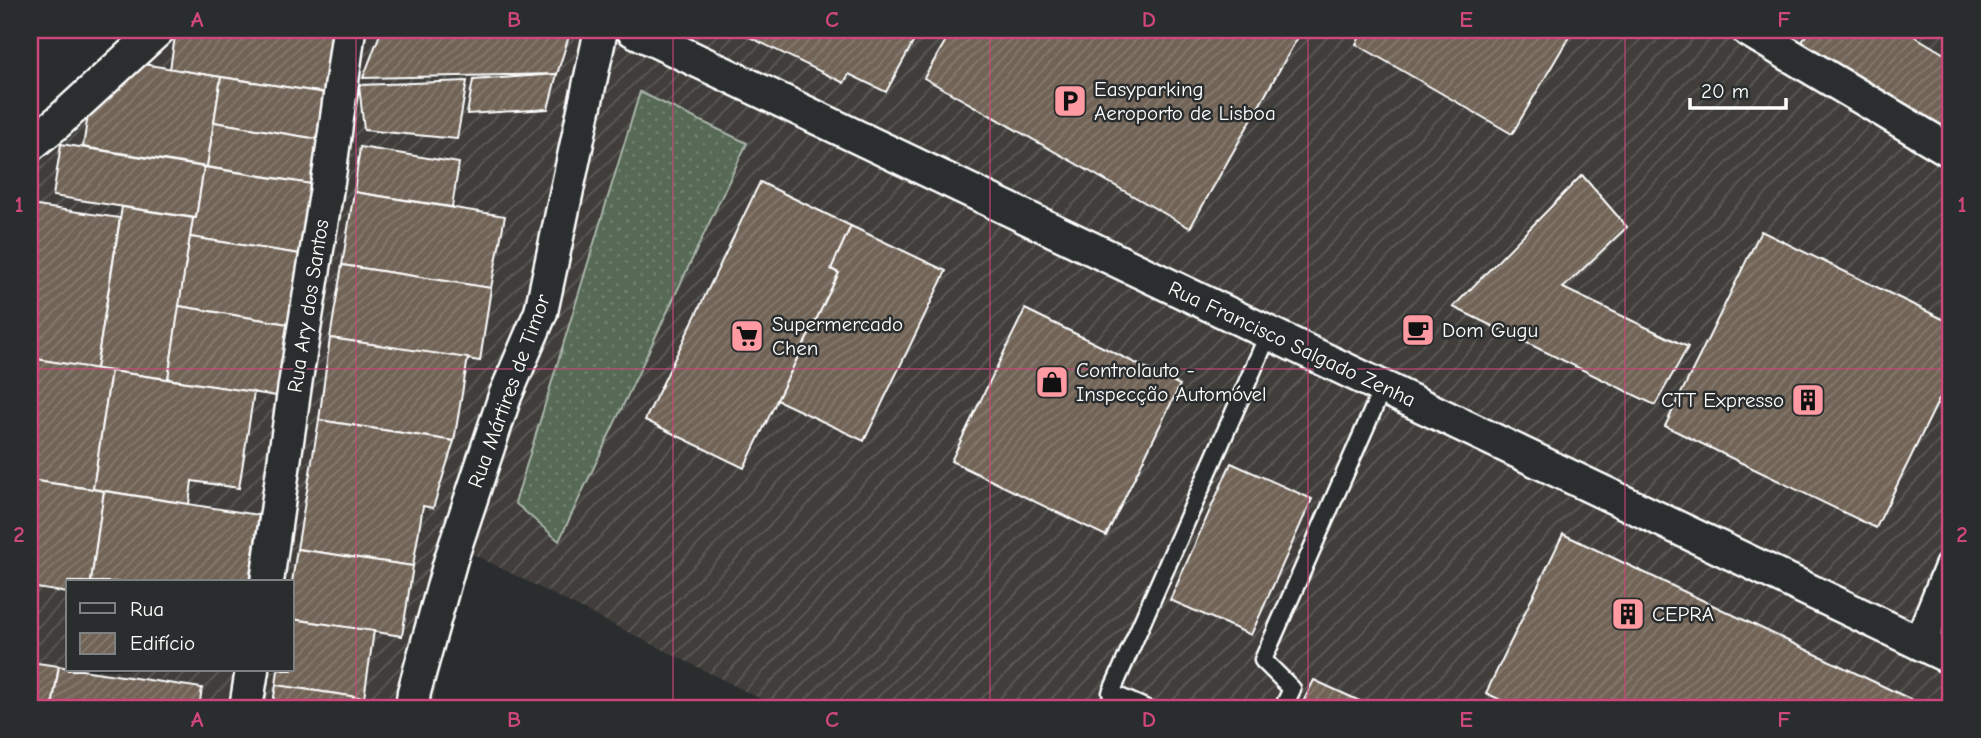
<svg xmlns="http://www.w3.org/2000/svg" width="1981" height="738" viewBox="0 0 1981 738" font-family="'Comic Neue',sans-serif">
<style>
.industrial{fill:url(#industrial-furrows);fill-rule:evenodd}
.grass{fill:url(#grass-dots);stroke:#aab5aa;stroke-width:2}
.building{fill:url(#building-hatch);stroke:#fff;stroke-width:2}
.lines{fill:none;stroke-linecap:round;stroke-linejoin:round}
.lane-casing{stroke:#fff;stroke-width:21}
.street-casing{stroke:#fff;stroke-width:37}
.lane{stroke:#2a2d2e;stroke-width:16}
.street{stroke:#2a2d2e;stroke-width:32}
.grid{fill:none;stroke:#ce467c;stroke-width:2;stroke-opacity:0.55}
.labels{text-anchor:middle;stroke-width:5;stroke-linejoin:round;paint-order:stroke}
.poi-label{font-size:21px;fill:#fff;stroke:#2a2d2e;text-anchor:start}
.street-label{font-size:21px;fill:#fff;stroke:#2a2d2e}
.neatline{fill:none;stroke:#ce467c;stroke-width:2.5}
.grid-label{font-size:23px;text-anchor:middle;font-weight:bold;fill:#ce467c}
</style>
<defs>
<pattern id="industrial-furrows" width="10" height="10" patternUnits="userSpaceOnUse" patternTransform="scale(1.75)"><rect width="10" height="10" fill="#3f3e3a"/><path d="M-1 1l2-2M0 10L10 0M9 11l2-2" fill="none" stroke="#5c5b58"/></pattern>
<pattern id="grass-dots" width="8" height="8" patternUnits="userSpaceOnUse" patternTransform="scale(1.75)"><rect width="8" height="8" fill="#566b56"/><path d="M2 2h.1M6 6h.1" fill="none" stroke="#6f816f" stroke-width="1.8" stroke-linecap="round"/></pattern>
<pattern id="building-hatch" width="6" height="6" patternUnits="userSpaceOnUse" patternTransform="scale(1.75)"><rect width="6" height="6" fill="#716457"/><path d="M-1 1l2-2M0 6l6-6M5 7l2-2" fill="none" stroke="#867b70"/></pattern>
</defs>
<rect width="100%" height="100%" fill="#2a2d2e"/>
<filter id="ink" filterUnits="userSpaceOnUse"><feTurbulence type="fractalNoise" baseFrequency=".0143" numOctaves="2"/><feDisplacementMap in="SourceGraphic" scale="14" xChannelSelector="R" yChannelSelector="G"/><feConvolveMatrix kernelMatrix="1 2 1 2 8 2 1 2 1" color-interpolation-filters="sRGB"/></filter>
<g filter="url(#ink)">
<path class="industrial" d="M169,30H1951V708H779L457,546L433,708H30V161ZM68,582H292V670H68Z"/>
<path class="grass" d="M640,92L747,143L559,541L515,503Z"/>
<g class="building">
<path d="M176,30H334L325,93L170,69Z"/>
<path d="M519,30H571L557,74L363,78L380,34Z"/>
<path d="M735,30H920L886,92L849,74L844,83Z"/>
<path d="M952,30H1302L1190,228L924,78Z"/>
<path d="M1364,30H1573L1512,134L1356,44Z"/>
<path d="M1809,30H1904L1951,58V131L1802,42Z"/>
<path d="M143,64L221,77L207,167L83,147L88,114Z"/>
<path d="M557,74L548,109L467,114L473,80Z"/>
<path d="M221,77L325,93L318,139L214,122Z"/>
<path d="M467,81L457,139L364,130L359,85Z"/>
<path d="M214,122L318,139L311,184L207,167Z"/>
<path d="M61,144L204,167L196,218L53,196Z"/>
<path d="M360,147L459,163L452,207L354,192Z"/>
<path d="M204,167L311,184L300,254L190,237L193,218H196Z"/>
<path d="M1582,175L1627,227L1563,288L1688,347L1655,405L1453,307Z"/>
<path d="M760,182L851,226L831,269L839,273L744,468L645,420Z"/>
<path d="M354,192L505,216L491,288L342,265Z"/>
<path d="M30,205L120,218L96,369L30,358Z"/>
<path d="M122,207L193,218L168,379L96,369Z"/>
<path d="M851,226L946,271L864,441L777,400L839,273L831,269Z"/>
<path d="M1761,231L1951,323V375L1876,528L1665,426Z"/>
<path d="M190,237L300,254L288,324L179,306Z"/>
<path d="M342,265L491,288L480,361L330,338Z"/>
<path d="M179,306L288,324L277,396L168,379Z"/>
<path d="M1025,309L1180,385L1106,536L951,461Z"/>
<path d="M330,338L468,358L454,441L319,420Z"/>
<path d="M30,358L111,371L93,489L30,480Z"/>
<path d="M111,371L254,392L239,488L192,481L189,504L93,489Z"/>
<path d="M319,420L454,441L433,508L423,506L413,566L297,549Z"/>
<path d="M1231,463L1312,499L1251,635L1170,600Z"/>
<path d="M30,480L104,491L91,582H68V593L30,587Z"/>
<path d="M104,491L259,515L249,582H91Z"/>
<path d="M1563,534L1929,708H1517L1486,693Z"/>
<path d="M297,549L413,566L402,636L292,619V582Z"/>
<path d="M292,619L374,631L364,698L276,685L278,670H292Z"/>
<path d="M30,662L59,666L52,708H30Z"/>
<path d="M59,666L68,668V670H82L202,688L199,708H52Z"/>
<path d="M1314,680L1375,708H1300Z"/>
<path d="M276,685L364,698L362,708H272Z"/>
</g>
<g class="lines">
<defs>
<g id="lane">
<path d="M1145,708L1111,693L1269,333"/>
<path d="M1283,708L1292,689L1263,660L1383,387"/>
</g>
<g id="street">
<path d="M633,30L1951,658"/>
<path d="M1748,30L1951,151"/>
<path d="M30,145L57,123L158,30"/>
<path d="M267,582L295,385L330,169L349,30"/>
<path d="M1920,643L1951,567"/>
<path d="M246,708L252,670"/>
<path d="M412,708L414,692L451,559L505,396L541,312L601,30"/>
</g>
</defs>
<use href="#lane" class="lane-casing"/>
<use href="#street" class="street-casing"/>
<use href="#lane" class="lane"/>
<use href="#street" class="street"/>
</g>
</g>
<path class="grid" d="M356,30V708M673,30V708M990,30V708M1308,30V708M1625,30V708M30,369H1951"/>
<defs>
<symbol id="parking-square" viewBox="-11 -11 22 22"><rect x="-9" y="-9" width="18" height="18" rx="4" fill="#ff9aa2" stroke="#2a2d2e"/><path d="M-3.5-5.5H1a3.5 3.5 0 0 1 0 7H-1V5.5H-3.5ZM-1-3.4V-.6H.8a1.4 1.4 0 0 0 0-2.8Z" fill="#111"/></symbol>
<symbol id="cafe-square" viewBox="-11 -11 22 22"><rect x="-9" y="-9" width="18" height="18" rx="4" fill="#ff9aa2" stroke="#2a2d2e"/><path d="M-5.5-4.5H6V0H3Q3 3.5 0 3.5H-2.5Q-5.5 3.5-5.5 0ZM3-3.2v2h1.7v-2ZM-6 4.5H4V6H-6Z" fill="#111"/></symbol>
<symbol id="supermarket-square" viewBox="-11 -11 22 22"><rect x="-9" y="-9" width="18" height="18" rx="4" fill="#ff9aa2" stroke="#2a2d2e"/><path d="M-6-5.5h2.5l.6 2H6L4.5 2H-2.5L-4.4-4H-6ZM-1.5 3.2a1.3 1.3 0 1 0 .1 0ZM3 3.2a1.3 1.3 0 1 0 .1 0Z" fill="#111"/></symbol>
<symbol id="shop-square" viewBox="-11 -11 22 22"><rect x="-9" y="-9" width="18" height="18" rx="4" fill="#ff9aa2" stroke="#2a2d2e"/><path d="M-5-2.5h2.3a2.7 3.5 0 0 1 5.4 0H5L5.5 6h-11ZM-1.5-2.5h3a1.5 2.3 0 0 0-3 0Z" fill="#111"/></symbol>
<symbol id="building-square" viewBox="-11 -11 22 22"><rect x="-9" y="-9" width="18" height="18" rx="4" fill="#ff9aa2" stroke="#2a2d2e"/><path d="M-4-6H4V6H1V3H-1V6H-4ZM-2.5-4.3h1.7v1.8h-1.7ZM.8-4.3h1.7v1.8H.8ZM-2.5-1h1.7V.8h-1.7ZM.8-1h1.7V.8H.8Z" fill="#111"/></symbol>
</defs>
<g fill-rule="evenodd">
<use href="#parking-square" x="1051" y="82" width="38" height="38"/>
<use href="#cafe-square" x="1399" y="311" width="38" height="38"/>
<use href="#supermarket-square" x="728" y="317" width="38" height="38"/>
<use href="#shop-square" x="1033" y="363" width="38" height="38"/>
<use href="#building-square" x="1789" y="381" width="38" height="38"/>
<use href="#building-square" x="1609" y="595" width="38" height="38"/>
</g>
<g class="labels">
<g class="poi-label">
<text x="1094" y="96">Easyparking<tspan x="1094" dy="24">Aeroporto de Lisboa</tspan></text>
<text x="772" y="331">Supermercado<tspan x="772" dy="24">Chen</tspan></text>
<text x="1442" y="337">Dom Gugu</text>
<text x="1076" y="377">Controlauto -<tspan x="1076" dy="24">Inspecção Automóvel</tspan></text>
<text x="1784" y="407" text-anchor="end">CTT Expresso</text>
<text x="1652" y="621">CEPRA</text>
</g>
<g class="street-label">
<text transform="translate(308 306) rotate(-81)" y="7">Rua Ary dos Santos</text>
<text transform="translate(1292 344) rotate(25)" y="7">Rua Francisco Salgado Zenha</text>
<text transform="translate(509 391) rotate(-70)" y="7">Rua Mártires de Timor</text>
</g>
</g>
<rect width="1981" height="738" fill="none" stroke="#2a2d2e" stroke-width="77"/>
<rect x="66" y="580" width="228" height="91" fill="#2a2d2e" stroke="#7f8182" stroke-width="2"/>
<rect x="80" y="603" width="35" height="10" fill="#2a2d2e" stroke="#7f8182" stroke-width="2"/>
<text x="130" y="616" font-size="21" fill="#ffffff">Rua</text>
<rect x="80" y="633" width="35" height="21" fill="url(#building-hatch)" stroke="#7f8182" stroke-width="2"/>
<text x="130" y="650" font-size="21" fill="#ffffff">Edifício</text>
<path d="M1690 98v10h96v-10" fill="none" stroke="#ffffff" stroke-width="3.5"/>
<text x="1701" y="98" font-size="21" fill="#ffffff" stroke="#2a2d2e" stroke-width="5" paint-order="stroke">20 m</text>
<rect x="38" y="38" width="1904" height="662" class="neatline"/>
<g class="grid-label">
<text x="197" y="27">A</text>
<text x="514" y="27">B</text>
<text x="832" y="27">C</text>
<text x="1149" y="27">D</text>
<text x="1466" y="27">E</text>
<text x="1784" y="27">F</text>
<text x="19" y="212">1</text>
<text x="1962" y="212">1</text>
<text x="19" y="542">2</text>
<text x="1962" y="542">2</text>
<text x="197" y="727">A</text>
<text x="514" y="727">B</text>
<text x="832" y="727">C</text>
<text x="1149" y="727">D</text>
<text x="1466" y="727">E</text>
<text x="1784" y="727">F</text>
</g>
</svg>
